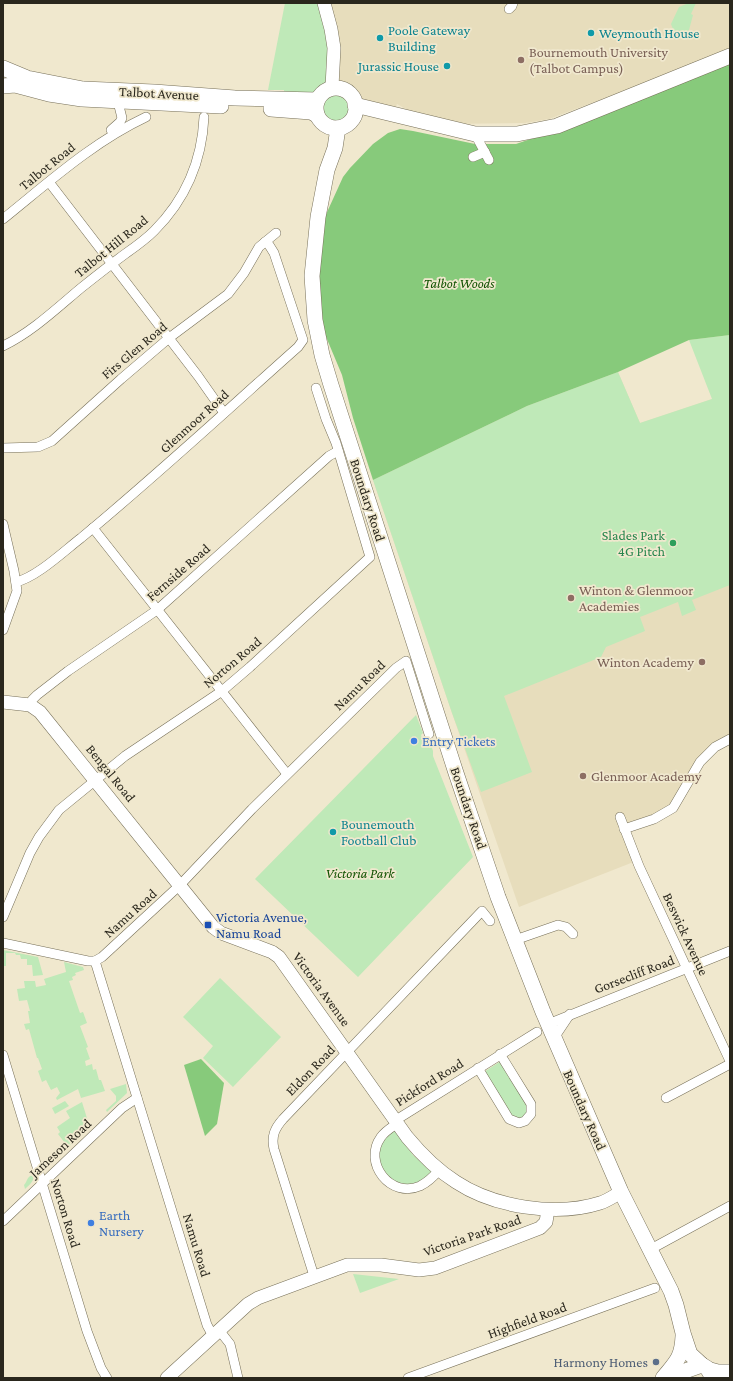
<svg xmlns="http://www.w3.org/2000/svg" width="733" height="1381" viewBox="0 0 733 1381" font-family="'Crimson Pro',serif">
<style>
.built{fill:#e7ddbc}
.green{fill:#bfe9b8}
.forest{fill:#87ca7b}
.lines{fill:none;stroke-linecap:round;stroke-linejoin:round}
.street-casing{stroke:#777059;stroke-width:10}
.secondary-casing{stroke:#777059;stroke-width:14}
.primary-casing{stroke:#777059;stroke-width:16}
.street{stroke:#fff;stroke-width:9}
.secondary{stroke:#fff;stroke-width:13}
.primary{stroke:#fff;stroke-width:15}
.culture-dot{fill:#0f9aa8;stroke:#f0e8ce;stroke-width:1.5}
.education-dot{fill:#8d6e63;stroke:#f0e8ce;stroke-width:1.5}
.leisure-dot{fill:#2e9e5b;stroke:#f0e8ce;stroke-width:1.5}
.shop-dot{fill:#3f7fe0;stroke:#f0e8ce;stroke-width:1.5}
.transit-dot{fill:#1a4fb4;stroke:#f0e8ce;stroke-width:1.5}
.service-dot{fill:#5c6f8a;stroke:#f0e8ce;stroke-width:1.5}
.labels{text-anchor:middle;stroke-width:3.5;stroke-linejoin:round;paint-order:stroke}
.culture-label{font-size:14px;fill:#0d838f;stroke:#f0e8ce;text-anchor:start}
.education-label{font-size:14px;fill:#785e54;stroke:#f0e8ce;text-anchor:start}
.street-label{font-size:14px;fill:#2a271d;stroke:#f0e8ce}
.park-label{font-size:14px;font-style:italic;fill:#0f5200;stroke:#f0e8ce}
.leisure-label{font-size:14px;fill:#27864d;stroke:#f0e8ce;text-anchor:end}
.shop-label{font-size:14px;fill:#366cbe;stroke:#f0e8ce;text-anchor:start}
.transit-label{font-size:14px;fill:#164399;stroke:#f0e8ce;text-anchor:start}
.service-label{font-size:14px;fill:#4e5e75;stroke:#f0e8ce;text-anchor:end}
</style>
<rect width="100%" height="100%" fill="#f0e8ce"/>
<g class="built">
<path d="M324,3H730V51L549,119L525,123L442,124L413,113L397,104L393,115L354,101L349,93L339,88L338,66Z"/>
<path d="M618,372L640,423L712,399L730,443V739L715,747L673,808L624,829L636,861L519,907L452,713L373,480Z"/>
</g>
<g class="green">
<path d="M285,3H324L331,29L327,80L322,88L313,94L284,95V90H268Z"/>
<path d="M689,3H696L691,14L693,15L689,30L677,39L671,24L679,7Z"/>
<path d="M337,87C350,93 354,99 356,113C349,134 316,132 316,110C316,107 318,103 318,101C321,91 327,89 337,87Z"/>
<path d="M730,335V585L692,600L696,610L682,616L678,602L640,617L645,631L606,647L601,657L504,696L532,772L481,792L452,713L373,480L527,406L618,372L640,423L712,399L689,340Z"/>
<path d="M416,715L423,733L421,735L423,741L429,739L433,751V756L473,857L358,977L255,879Z"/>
<path d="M3,950L38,957L43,975L33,976L32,965H27V959H21L20,955H16L15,953H6V966H3Z"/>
<path d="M64,962L83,967L84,970L75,973L76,975L72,977L73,980L69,981L80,1013L83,1012L87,1023L80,1026L88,1047L86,1048L90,1059L85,1061L86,1066L92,1064L93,1070L96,1069L99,1080H101L105,1091L81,1098L78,1089L57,1100L56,1098L60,1093L57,1087L51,1090L46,1080L42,1082L38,1071L42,1069L38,1058H37L29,1029L26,1030L24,1024L30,1023L28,1011H30L27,1000L19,1001L17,989L25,988L24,981H35L36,987L46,985L44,979L66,972Z"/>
<path d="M220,978L281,1037L233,1087L203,1058L213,1046L183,1017Z"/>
<path d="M501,1061L526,1102L528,1111L523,1119L511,1117L484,1072Z"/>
<path d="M126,1084L127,1093L107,1112L106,1110L116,1101V1096L110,1089Z"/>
<path d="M65,1101L69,1106L55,1114L52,1108Z"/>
<path d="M82,1102L90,1128L59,1156L57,1152L65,1143L58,1134L60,1132L57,1127L70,1118L66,1111Z"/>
<path d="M394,1130L413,1155L433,1173C425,1179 418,1184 407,1184C387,1184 372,1159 383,1141C385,1137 391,1133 394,1130Z"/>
<path d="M33,1175C35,1181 29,1185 25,1189L24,1185C28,1181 26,1177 33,1175Z"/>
<path d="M353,1274L399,1279L360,1293Z"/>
</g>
<g class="forest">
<path d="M730,63V335L689,340L618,372L527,406L373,480L353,418L342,375L324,332L317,283L323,221L343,177L350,168L373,144L388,133L400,129L413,131L475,144H516L560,129Z"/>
<path d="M201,1059L224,1083L217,1124L205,1136L184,1065Z"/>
</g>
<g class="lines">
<defs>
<g id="street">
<path d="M509,9L512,6L513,3"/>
<path d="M111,130L120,122L122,118L118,102"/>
<path d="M475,134L489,160"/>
<path d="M473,157L485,152"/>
<path d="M49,182L198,376L224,413"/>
<path d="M3,219C49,182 93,142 146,117"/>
<path d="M3,346C32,332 57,308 81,288C96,276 110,265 125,254C135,247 145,240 154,231C185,200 202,161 204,117"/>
<path d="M3,448L38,447L52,441L121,379L169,338L228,294L244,273L259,247L276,233"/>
<path d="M3,524L14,571L17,591L3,630"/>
<path d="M93,528L287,774"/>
<path d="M16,582C37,577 64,551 81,538C155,477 226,411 298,347L303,340L274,253L269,245L265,242"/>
<path d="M30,705L32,700L37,695L68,671L157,610L329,456L338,451"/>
<path d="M620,817L639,866L730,1061"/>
<path d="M624,829L654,819L673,808L700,762L715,747L730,739"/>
<path d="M3,917L30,853L39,837L59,810L125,756L222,691L250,667L370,557L336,443L326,419L316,388"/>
<path d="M515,940L558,925L566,927L573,934"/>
<path d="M3,943L88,961H95"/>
<path d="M548,1024L730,951"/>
<path d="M554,1038L570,1014"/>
<path d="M3,1055L87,1331L101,1368L107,1378"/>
<path d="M478,1068L509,1119L519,1123L525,1121L531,1114V1104L500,1054"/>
<path d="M666,1098L730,1064"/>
<path d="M396,1120L537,1032"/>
<path d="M398,1123C392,1127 385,1131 381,1137C362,1163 391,1199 420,1186C428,1182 434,1176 439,1170"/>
<path d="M3,1221L122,1108L137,1098"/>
<path d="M651,1249L730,1206"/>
<path d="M314,1276L274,1149C271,1136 275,1128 283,1119L482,911L490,921"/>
<path d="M219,1330L230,1344L238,1378"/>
<path d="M213,1336L207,1325L95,961L102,957L180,885L252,809L396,668L406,661L429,734"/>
<path d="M408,1378L655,1288"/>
</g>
<g id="secondary">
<path d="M324,3L331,29L334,48L332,87"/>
<path d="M3,702L30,705L40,712L213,927L221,933L272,952L279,957L407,1137C421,1154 437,1170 456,1182C494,1207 556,1217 600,1203C607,1201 614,1196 621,1192"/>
<path d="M707,1368L718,1371H729"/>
<path d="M167,1378L248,1304L258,1298L347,1265H381L419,1270L435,1268L540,1228L546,1222L548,1210"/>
</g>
<g id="primary">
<path d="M3,68L27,78L83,89L154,92L235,98L317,100"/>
<path d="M3,86L15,85L49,94L82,99L221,106"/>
<circle cx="336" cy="108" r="20"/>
<path d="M355,105L475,134H517L557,126L730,56"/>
<path d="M271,109L311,112L317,115"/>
<path d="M338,128L335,148L327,170L318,217L312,276L315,320L322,355L331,385L456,773L498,897L543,1012L621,1192L671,1291L676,1305L683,1333L690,1354L702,1365L707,1368L713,1378"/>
<path d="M663,1378C676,1362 682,1358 683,1336"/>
<path d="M665,1378L702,1365"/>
</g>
</defs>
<use href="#street" class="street-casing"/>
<use href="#secondary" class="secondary-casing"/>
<use href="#primary" class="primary-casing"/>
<use href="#street" class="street"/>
<use href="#secondary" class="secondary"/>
<use href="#primary" class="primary"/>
</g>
<g class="culture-dot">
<circle cx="591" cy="33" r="4"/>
<circle cx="380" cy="38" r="4"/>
<circle cx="447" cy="66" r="4"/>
<circle cx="333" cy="832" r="4"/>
</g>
<g class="education-dot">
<circle cx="521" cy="60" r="4"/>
<circle cx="571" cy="598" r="4"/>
<circle cx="702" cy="662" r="4"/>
<circle cx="583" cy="776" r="4"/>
</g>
<circle class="leisure-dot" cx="673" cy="543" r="4"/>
<g class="shop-dot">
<circle cx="414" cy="741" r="4"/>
<circle cx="91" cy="1223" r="4"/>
</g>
<rect class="transit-dot" x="204" y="921" width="8" height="8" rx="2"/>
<circle class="service-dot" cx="656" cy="1362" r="4"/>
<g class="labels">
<g class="culture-label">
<text x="388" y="35">Poole Gateway<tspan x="388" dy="16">Building</tspan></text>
<text x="599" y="38">Weymouth House</text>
<text x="439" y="71" text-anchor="end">Jurassic House</text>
<text x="341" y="829">Bounemouth<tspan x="341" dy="16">Football Club</tspan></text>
</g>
<g class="education-label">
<text x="529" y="57">Bournemouth University<tspan x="529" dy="16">(Talbot Campus)</tspan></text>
<text x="579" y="595">Winton &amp; Glenmoor<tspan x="579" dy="16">Academies</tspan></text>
<text x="694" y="667" text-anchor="end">Winton Academy</text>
<text x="591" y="781">Glenmoor Academy</text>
</g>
<g class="street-label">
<text transform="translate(159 93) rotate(3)" y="5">Talbot Avenue</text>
<text transform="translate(47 166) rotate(-39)" y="5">Talbot Road</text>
<text transform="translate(111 246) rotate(-39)" y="5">Talbot Hill Road</text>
<text transform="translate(134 350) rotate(-40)" y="5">Firs Glen Road</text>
<text transform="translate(194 421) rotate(-42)" y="5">Glenmoor Road</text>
<text transform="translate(368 500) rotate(72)" y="5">Boundary Road</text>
<text transform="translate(178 572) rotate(-41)" y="5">Fernside Road</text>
<text transform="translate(232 662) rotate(-40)" y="5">Norton Road</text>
<text transform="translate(359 685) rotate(-44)" y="5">Namu Road</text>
<text transform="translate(111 773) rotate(51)" y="5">Bengal Road</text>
<text transform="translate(469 808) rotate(71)" y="5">Boundary Road</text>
<text transform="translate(130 913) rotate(-42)" y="5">Namu Road</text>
<text transform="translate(686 934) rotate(65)" y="5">Beswick Avenue</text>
<text transform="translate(634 974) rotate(-21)" y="5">Gorsecliff Road</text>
<text transform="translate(322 989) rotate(54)" y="5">Victoria Avenue</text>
<text transform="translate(310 1070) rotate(-46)" y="5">Eldon Road</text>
<text transform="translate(429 1082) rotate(-32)" y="5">Pickford Road</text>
<text transform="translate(585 1110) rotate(66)" y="5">Boundary Road</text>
<text transform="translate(60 1148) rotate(-43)" y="5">Jameson Road</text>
<text transform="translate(66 1213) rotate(73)" y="5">Norton Road</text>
<text transform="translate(472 1235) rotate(-19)" y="5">Victoria Park Road</text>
<text transform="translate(197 1245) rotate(73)" y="5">Namu Road</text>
<text transform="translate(527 1320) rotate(-20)" y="5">Highfield Road</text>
</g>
<g class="park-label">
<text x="459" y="288">Talbot Woods</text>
<text x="360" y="878">Victoria Park</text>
</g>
<g class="leisure-label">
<text x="665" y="540">Slades Park<tspan x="665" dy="16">4G Pitch</tspan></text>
</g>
<g class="shop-label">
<text x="422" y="746">Entry Tickets</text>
<text x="99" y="1220">Earth<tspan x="99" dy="16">Nursery</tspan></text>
</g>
<g class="transit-label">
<text x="216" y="922">Victoria Avenue,<tspan x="216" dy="16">Namu Road</tspan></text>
</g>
<g class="service-label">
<text x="648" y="1367">Harmony Homes</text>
</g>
</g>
<rect width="733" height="1381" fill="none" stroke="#2a271d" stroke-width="8"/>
</svg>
